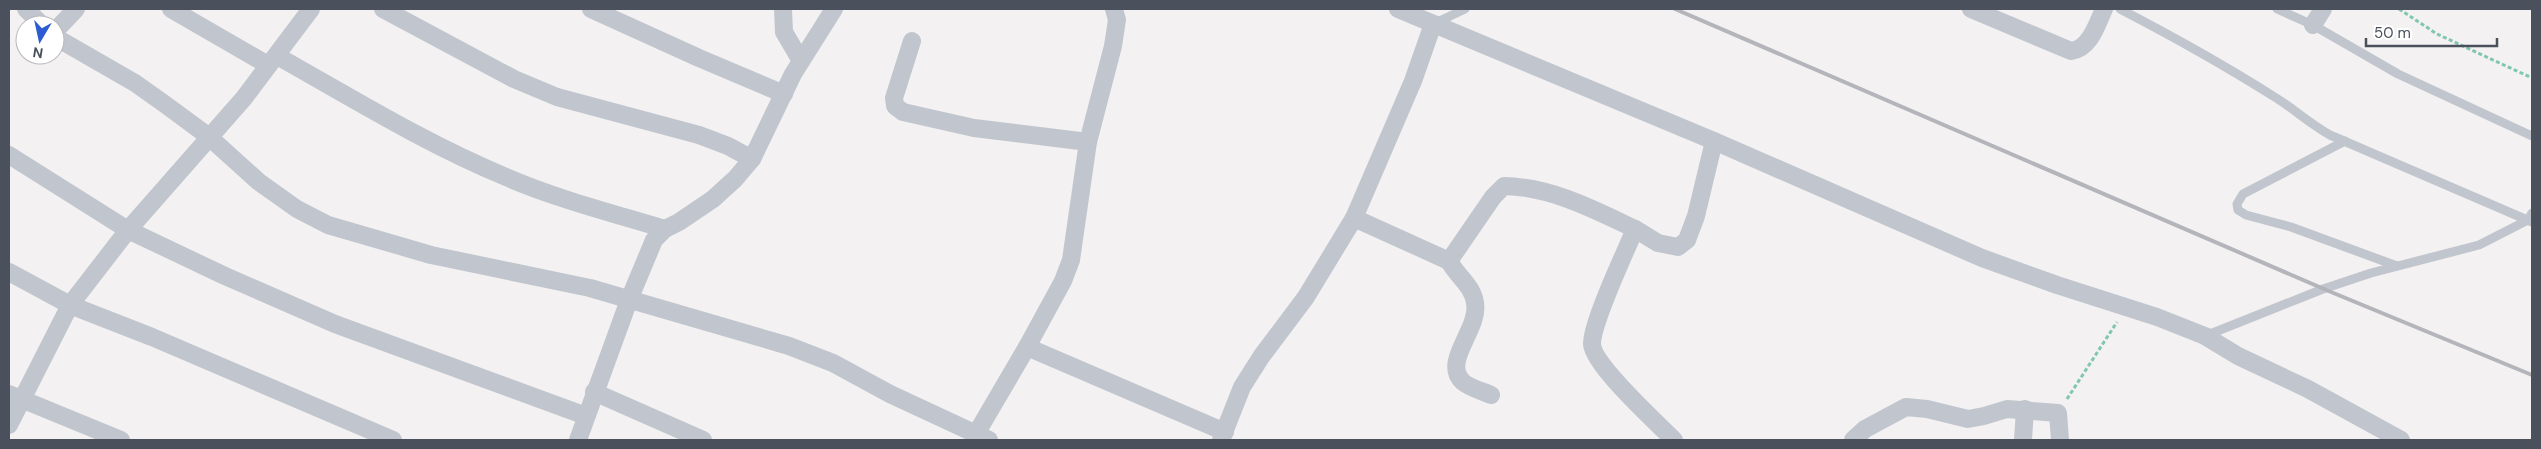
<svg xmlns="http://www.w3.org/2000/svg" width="2541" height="449" viewBox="0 0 2541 449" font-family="'DM Sans',sans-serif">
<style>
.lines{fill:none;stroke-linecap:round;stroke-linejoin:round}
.path{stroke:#81c6af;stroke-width:3;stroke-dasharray:4 2.5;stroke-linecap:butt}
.service{stroke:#c1c6ce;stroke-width:9}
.minor{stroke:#c1c6ce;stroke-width:18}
.rail{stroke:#b4b5ba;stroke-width:4}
</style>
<rect width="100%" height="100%" fill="#f3f1f1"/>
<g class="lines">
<g class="path">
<path d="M2399,9L2437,34L2532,78"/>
<path d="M2067,399L2117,322"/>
</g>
<g class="service">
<path d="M2120,9C2172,36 2224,65 2273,96C2293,108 2310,124 2330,135L2532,222"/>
<path d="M2277,9L2313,25L2398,74L2532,136"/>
<path d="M1433,24L1465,9"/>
<path d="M2345,141L2243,194L2237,204L2238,210L2246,215L2291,227L2397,266"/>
<path d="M2205,336L2323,289L2371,273L2479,245L2528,220L2532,213"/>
</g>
<g class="minor">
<path d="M26,9L42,25"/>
<path d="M171,9L268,65"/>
<path d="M383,9L514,79L557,97L699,135L728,146L752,159"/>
<path d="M591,9L699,58L784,94"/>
<path d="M783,9L784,32L801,61"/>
<path d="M1398,9L1714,141L1982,258L2057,285L2157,317L2205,336L2238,356L2308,389L2401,440"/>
<path d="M1971,9L2071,51C2090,49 2097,24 2104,9"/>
<path d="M1433,24L1413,81L1354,218L1449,261L1493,197L1504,186C1551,187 1593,209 1635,229"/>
<path d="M2313,25L2323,9"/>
<path d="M55,31L76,9"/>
<path d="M55,37L135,83L166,105L208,136L259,182L297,209L328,225L431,255L590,288L789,346L833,363L890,394L989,440"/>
<path d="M912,41L894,98L895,106L903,112L974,128L1088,142"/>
<path d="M277,56C352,98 426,144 506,177C557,199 612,213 665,229"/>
<path d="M9,155L128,230L225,276L335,324L586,416"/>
<path d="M1449,261C1457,276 1473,286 1475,303C1480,329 1441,362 1463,382C1470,388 1482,391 1491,395"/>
<path d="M9,272L70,305L152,337L393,440"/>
<path d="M1027,347L1063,281L1071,260L1088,142L1113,46L1117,20L1114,9"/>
<path d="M594,392L703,440"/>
<path d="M9,394L121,440"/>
<path d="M9,425L70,305L128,230L244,98L311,9"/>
<path d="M976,434L1027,347L1225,432"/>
<path d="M578,440L629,300L654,240L665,229L679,222L713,199L735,179L752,159L793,74L834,9"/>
<path d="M1221,440L1242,387L1261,357L1306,297L1354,218"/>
<path d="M1674,440C1657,423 1593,365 1592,344C1592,322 1625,253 1635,229L1658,243L1678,247L1687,240L1696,216L1714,141"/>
<path d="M1853,440L1865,429L1906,407L1927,409L1968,419L1984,416L2007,409L2058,413L2060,440"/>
<path d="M2023,440L2025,409"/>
</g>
<path class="rail" d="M1675,9L2331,292L2532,375"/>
</g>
<rect width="2541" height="449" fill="none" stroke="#4b515c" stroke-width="20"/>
<g transform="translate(40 40) rotate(189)"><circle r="24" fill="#ffffff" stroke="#b7b9be"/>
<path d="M0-4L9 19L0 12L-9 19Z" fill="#2d5bd1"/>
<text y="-8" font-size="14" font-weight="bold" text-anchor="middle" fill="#4b515c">N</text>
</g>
<path d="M2366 38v8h131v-8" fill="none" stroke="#4b515c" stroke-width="2.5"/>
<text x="2374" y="38" font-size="15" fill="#4b515c" stroke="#ffffff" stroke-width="4" paint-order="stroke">50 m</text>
</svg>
